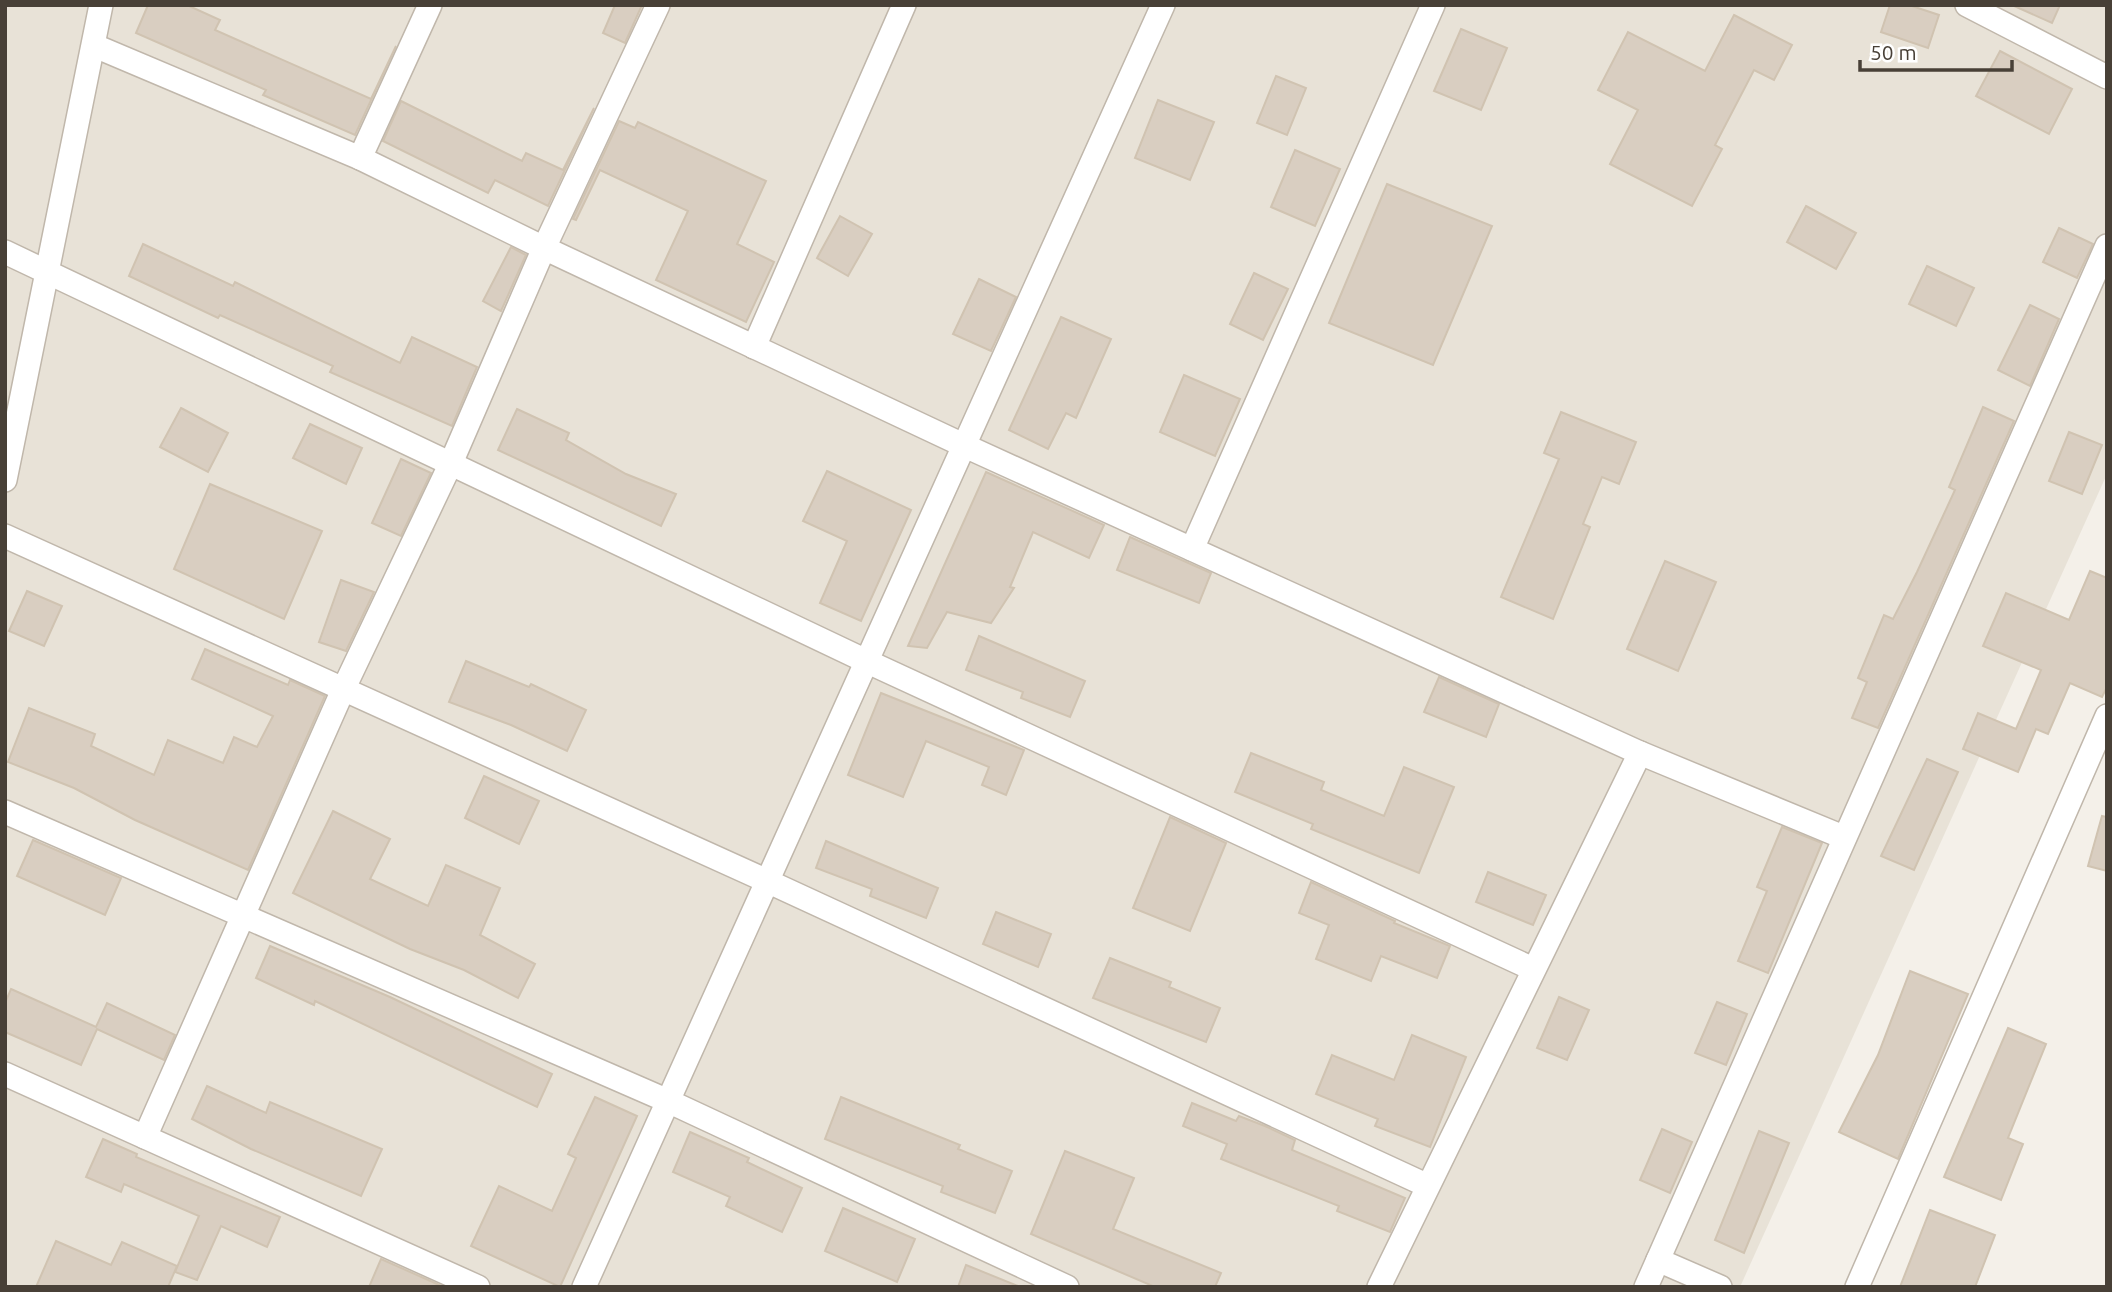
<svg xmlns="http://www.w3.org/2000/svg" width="2112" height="1292" viewBox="0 0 2112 1292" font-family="Ubuntu,sans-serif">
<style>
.residential{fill:#e8e2d7}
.building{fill:#d9cec1;stroke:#d0c3b1;stroke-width:2}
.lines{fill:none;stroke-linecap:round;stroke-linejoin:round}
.minor-casing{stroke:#c0b7ab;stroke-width:26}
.minor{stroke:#fff;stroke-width:23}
</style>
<rect width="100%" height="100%" fill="#f4f0e9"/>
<path class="residential" d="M5,5H2107V474L1740,1287H5Z"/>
<g class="building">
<path d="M148,5H187L220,20L215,30L371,99L396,46L355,135L263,95L266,90L136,33Z"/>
<path d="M615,5H642L625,43L603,33Z"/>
<path d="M1890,5H1909L1939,15L1928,48L1881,32Z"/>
<path d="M2012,5H2060L2052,23Z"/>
<path d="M1734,15L1792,45L1774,80L1754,70L1715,145L1722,149L1692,206L1610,164L1638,110L1598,90L1628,32L1705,71Z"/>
<path d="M1461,29L1507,48L1481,110L1434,91Z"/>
<path d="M2000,51L2072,89L2049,134L1976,96Z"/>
<path d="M1276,76L1306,88L1287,135L1257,123Z"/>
<path d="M1158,100L1214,122L1190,180L1135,158Z"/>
<path d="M401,101L522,161L526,153L563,170L594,108L548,206L495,180L488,193L383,141Z"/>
<path d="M619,121L635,128L638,122L766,181L737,244L774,262L746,322L656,280L688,211L600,170L576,220L573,219Z"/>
<path d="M1295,150L1340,169L1315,226L1271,207Z"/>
<path d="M1387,184L1492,226L1433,365L1329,323Z"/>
<path d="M1806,206L1856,233L1836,269L1787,242Z"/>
<path d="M840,216L872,234L848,276L817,258Z"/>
<path d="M2059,228L2093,244L2077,278L2043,262Z"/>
<path d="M143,244L233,286L235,282L400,363L412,337L477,367L452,426L330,372L333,366L220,315L218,318L129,276Z"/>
<path d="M511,247L526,255L501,311L483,301Z"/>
<path d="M1927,266L1974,288L1956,326L1909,304Z"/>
<path d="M1254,273L1288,289L1263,340L1230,324Z"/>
<path d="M979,279L1016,297L991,351L953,334Z"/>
<path d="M2030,305L2059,319L2030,386L1998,370Z"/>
<path d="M1061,317L1111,339L1076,418L1066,413L1048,449L1009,430Z"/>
<path d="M1184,375L1240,399L1215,456L1160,432Z"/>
<path d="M1983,407L2014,421L1878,728L1852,718L1867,682L1858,678L1884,615L1893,619L1917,572L1955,490L1949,487Z"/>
<path d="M181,408L228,433L208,472L160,447Z"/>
<path d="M517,409L569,433L566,440L626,474L676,494L661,526L498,450Z"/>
<path d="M1561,412L1636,442L1619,484L1602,477L1583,524L1590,527L1553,619L1501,597L1559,459L1544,453Z"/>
<path d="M310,424L362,448L346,484L293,458Z"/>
<path d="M2069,432L2102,445L2082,494L2049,481Z"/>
<path d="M401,459L431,473L401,536L372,523Z"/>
<path d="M827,471L911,510L861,621L820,603L847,541L803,521Z"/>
<path d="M986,472L1104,525L1089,558L1033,532L1010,587L1014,588L991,623L947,612L927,648L908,646Z"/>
<path d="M210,484L322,531L284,619L174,569Z"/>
<path d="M1130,537L1211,573L1199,603L1117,570Z"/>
<path d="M1665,561L1716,582L1678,671L1627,649Z"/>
<path d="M2090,571L2107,578V687L2102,697L2070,683L2048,734L2036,729L2018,772L1963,749L1978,713L2016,729L2041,670L1983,646L2006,593L2069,620Z"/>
<path d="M341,580L374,592L346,651L319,642Z"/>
<path d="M27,591L62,606L44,646L9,631Z"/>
<path d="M979,636L1085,681L1070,717L1021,698L1023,692L966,670Z"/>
<path d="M205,649L288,685L290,680L325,696L248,870L135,820L74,788L8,762L29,708L95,734L91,746L154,775L168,740L223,763L234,737L257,747L273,716L192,679Z"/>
<path d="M466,661L529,687L531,684L586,710L567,751L511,725L449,702Z"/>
<path d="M1439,677L1499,704L1486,737L1424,712Z"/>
<path d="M881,693L1024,750L1006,795L982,785L989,767L926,741L903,797L848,775Z"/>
<path d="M1251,753L1324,782L1321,790L1384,816L1404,767L1454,787L1419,873L1311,829L1313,824L1235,792Z"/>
<path d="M1927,759L1958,772L1914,870L1881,856Z"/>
<path d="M484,776L539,801L519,844L465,818Z"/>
<path d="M333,811L390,839L370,879L428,906L446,865L500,888L480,935L535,964L518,998L464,970L410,949L293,893Z"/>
<path d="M2102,816L2107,817V871L2088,866Z"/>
<path d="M1170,817L1226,843L1190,931L1133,908Z"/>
<path d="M1782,827L1822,843L1768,973L1738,961L1767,891L1757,887Z"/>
<path d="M33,840L121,878L105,915L17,876Z"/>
<path d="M826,841L938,888L926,918L870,896L872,889L816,868Z"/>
<path d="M1488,872L1546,895L1533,925L1476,902Z"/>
<path d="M1311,882L1395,921L1394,923L1450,946L1437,978L1381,956L1371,981L1316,959L1329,925L1299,913Z"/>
<path d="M996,912L1051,934L1038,967L983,944Z"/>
<path d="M270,946L390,997L552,1074L537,1107L315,1001L314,1005L256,978Z"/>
<path d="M1110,958L1171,982L1169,987L1220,1008L1206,1042L1093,998Z"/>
<path d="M1910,971L1968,994L1898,1159L1839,1132L1878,1055Z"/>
<path d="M11,989L96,1027L107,1003L175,1035L164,1060L97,1029L81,1065L5,1032V1003Z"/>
<path d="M1559,997L1589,1010L1567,1060L1537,1048Z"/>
<path d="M1717,1002L1747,1014L1726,1065L1695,1053Z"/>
<path d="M2008,1028L2046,1044L2008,1138L2023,1144L2001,1200L1944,1177Z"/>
<path d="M1412,1035L1466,1057L1430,1147L1375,1126L1378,1119L1316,1094L1332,1055L1394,1080Z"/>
<path d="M207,1086L266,1113L270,1102L382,1149L361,1196L251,1149L192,1119Z"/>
<path d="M595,1097L637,1116L560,1287L471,1246L499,1186L552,1211L576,1158L568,1154Z"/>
<path d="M841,1097L960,1145L958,1149L1012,1171L995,1213L941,1192L943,1186L825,1139Z"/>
<path d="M1192,1103L1236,1121L1239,1116L1265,1126L1295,1140L1292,1150L1405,1198L1390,1232L1337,1211L1339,1206L1221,1159L1227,1144L1183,1126Z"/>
<path d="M1662,1129L1692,1142L1670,1193L1640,1180Z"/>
<path d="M1759,1131L1789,1143L1744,1253L1715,1240Z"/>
<path d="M690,1132L749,1158L747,1162L802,1188L782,1232L726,1206L730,1197L673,1172Z"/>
<path d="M103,1139L137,1154L136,1157L280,1217L267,1247L221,1226L197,1280L175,1272L199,1216L124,1184L121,1192L86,1177Z"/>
<path d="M1065,1151L1134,1178L1113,1229L1221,1273L1215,1287H1155L1031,1234Z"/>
<path d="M843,1208L915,1239L897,1282L825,1251Z"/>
<path d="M1930,1210L1995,1235L1975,1287H1900Z"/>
<path d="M56,1241L111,1265L122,1242L177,1266L168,1287H36Z"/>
<path d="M381,1259L435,1283L443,1287H369Z"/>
<path d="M966,1265L1018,1286L1017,1287H958Z"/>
</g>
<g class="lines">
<defs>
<g id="minor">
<path d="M1967,5L2107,77"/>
<path d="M95,46L360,158L544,248L963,445L1640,753L1843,837"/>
<path d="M360,158L430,5"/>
<path d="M5,252L866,661L1533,969"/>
<path d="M754,347L904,5"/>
<path d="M5,480L101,5"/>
<path d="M5,536L767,881L1426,1185"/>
<path d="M1192,549L1433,5"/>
<path d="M5,812L668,1101L1067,1287"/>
<path d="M5,1074L478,1287"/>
<path d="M145,1137L343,690L451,463L544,248L658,5"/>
<path d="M1658,1260L1720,1287"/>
<path d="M584,1287L1163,5"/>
<path d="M1379,1287L1640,753"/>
<path d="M1646,1287L2107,246"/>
<path d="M1857,1287L2107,716"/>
</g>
</defs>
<use href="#minor" class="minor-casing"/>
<use href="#minor" class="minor"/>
</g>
<rect width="2112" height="1292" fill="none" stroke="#484037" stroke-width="14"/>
<path d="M1860 60v10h152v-10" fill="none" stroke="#484037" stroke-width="3.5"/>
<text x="1870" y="60" font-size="21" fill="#484037" stroke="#ffffff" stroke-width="5" paint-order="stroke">50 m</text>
</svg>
